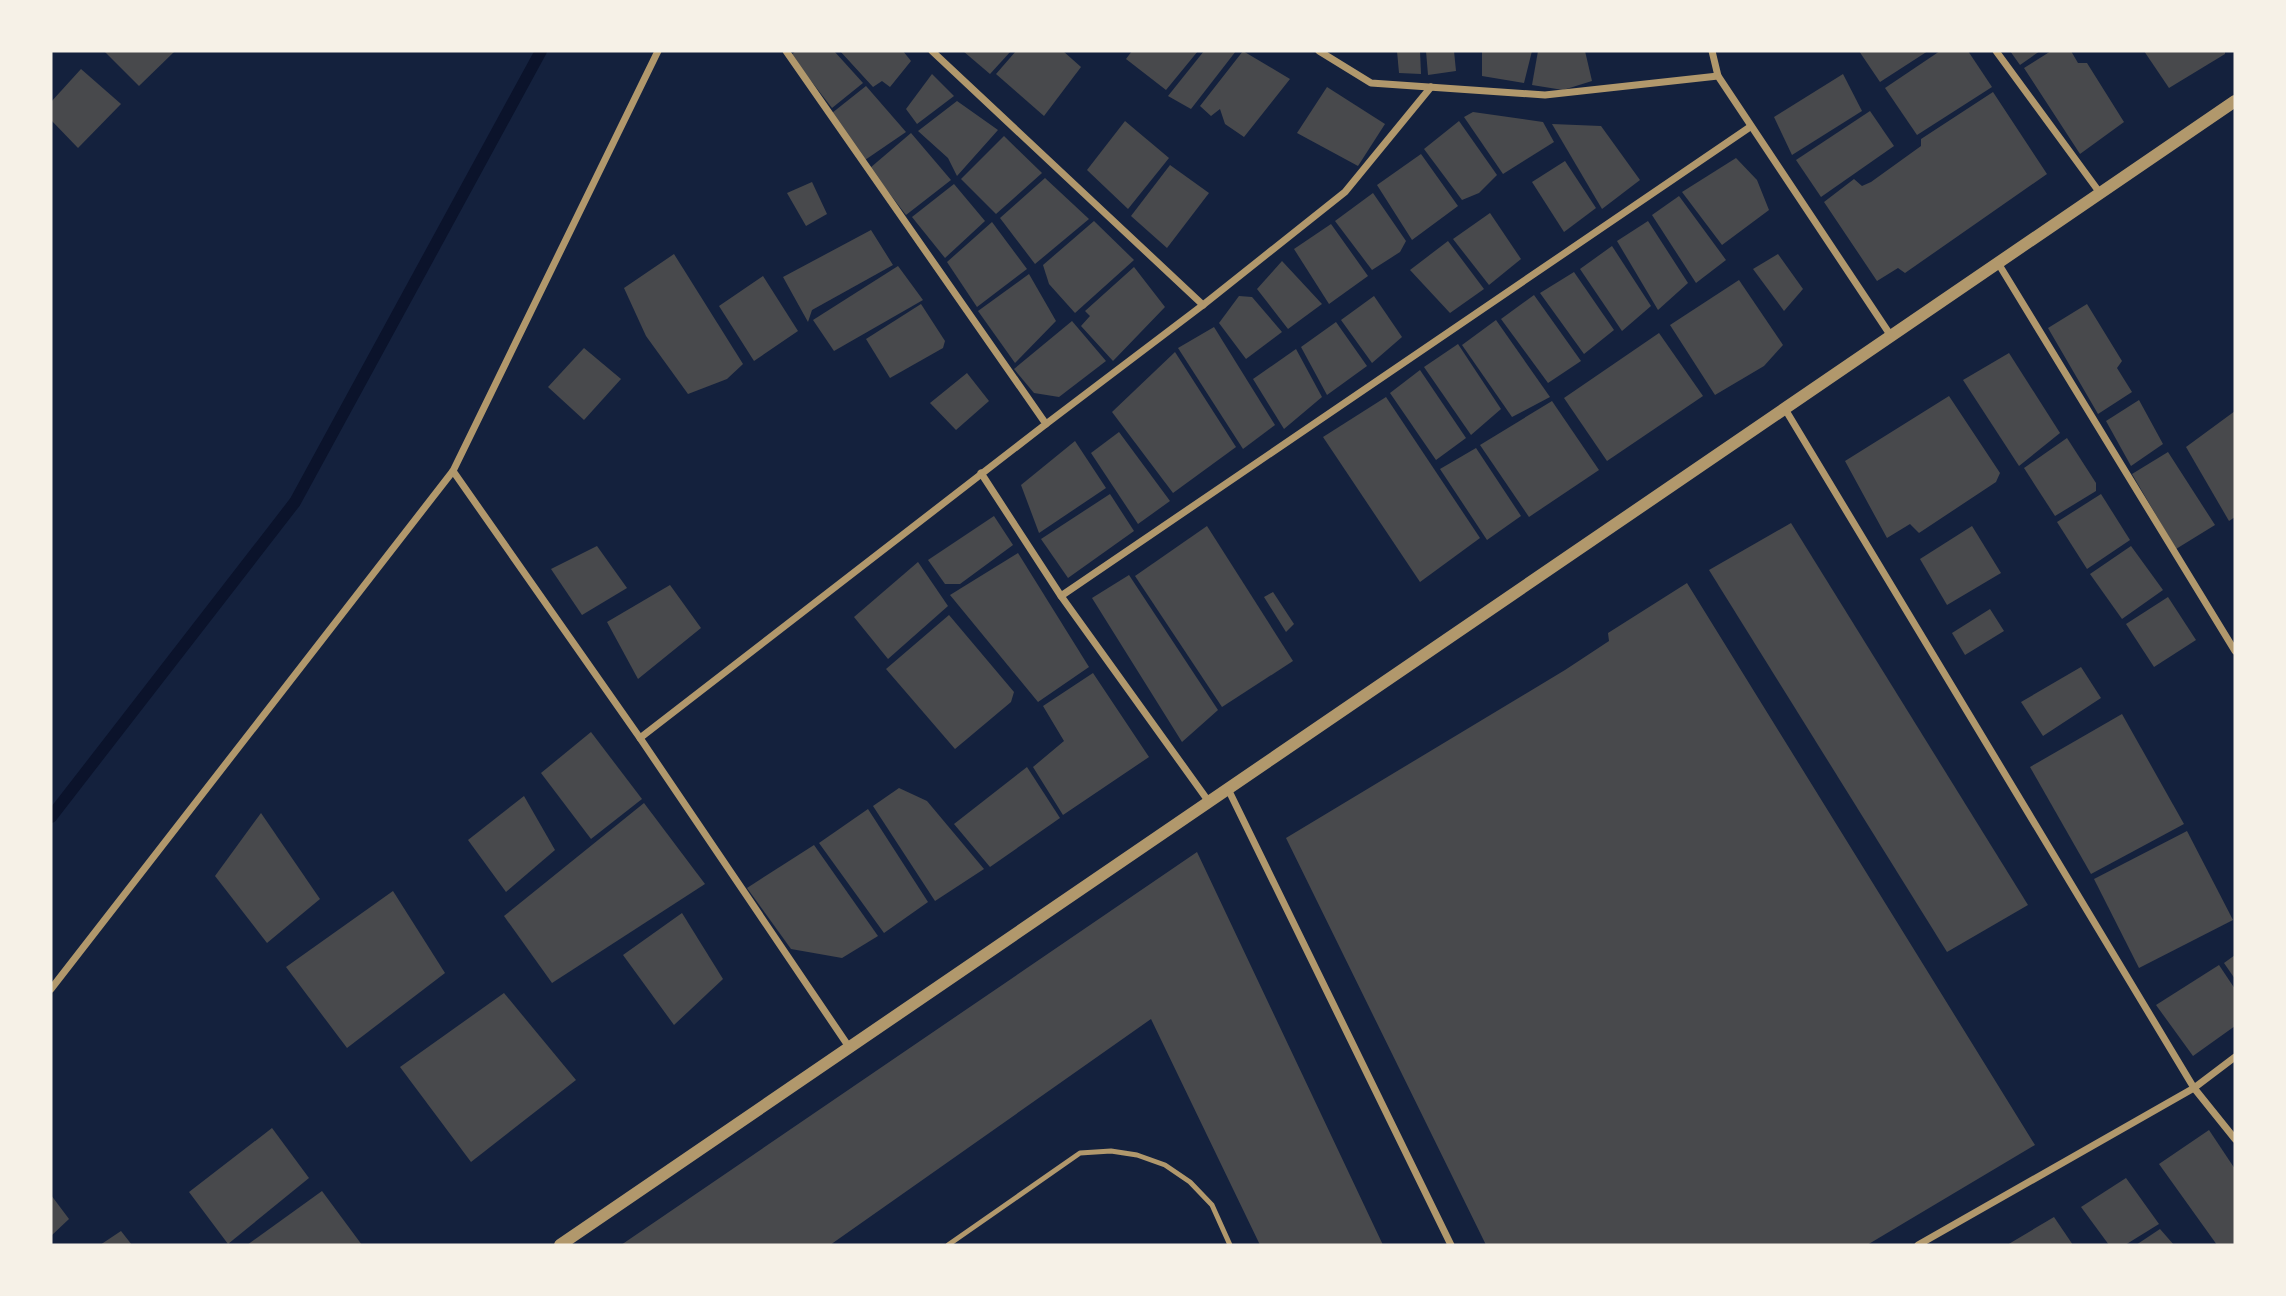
<svg xmlns="http://www.w3.org/2000/svg" width="2286" height="1296" viewBox="0 0 2286 1296" font-family="Helvetica,sans-serif">
<style>
.lines{fill:none;stroke-linecap:round;stroke-linejoin:round}
.stream{stroke:#0b132b;stroke-width:12}
.building{fill:#48494c}
.service{stroke:#b1986c;stroke-width:5}
.minor{stroke:#b1986c;stroke-width:7}
.tertiary{stroke:#b1986c;stroke-width:12}
</style>
<rect width="100%" height="100%" fill="#14213d"/>
<g class="lines">
<path class="stream" d="M51,817L295,502L541,51"/>
</g>
<g class="building">
<path d="M104,51H175L139,86Z"/>
<path d="M796,51H834L863,83L832,108L791,55Z"/>
<path d="M840,51H903L911,61L890,87L882,81L873,87Z"/>
<path d="M963,51H1011L990,74Z"/>
<path d="M1016,51H1063L1081,67L1044,116L996,74Z"/>
<path d="M1132,51H1198L1166,90L1126,59Z"/>
<path d="M1204,51H1236L1191,109L1168,96Z"/>
<path d="M1243,51L1290,79L1244,137L1225,124L1220,109L1211,116L1200,106Z"/>
<path d="M1397,51H1420L1421,74L1399,73Z"/>
<path d="M1426,51H1454L1456,71L1428,75Z"/>
<path d="M1482,51H1532L1524,83L1482,76Z"/>
<path d="M1538,51H1585L1592,81L1563,90L1532,85Z"/>
<path d="M1859,51H1928L1880,82Z"/>
<path d="M1940,51H1968L1992,87L1917,135L1885,88Z"/>
<path d="M2010,51H2040L2020,65Z"/>
<path d="M2051,51H2071L2078,63H2087L2124,122L2080,154L2024,68Z"/>
<path d="M2144,51H2225V54L2169,88Z"/>
<path d="M81,69L121,104L78,148L51,120V102Z"/>
<path d="M932,74L954,96L917,124L906,109Z"/>
<path d="M1843,74L1862,111L1792,155L1774,117Z"/>
<path d="M866,86L906,132L865,160L832,113Z"/>
<path d="M1327,87L1385,124L1358,166L1297,133Z"/>
<path d="M1993,92L2047,174L1905,273L1898,268L1877,281L1824,202L1854,179L1862,186L1871,182L1921,146V139Z"/>
<path d="M957,101L998,130L957,176L948,158L918,131Z"/>
<path d="M1870,111L1894,146L1821,197L1796,160Z"/>
<path d="M1473,112L1543,122L1554,142L1503,174L1464,117Z"/>
<path d="M1125,121L1169,158L1128,209L1087,170Z"/>
<path d="M1459,121L1497,175L1479,193L1462,200L1424,149Z"/>
<path d="M1552,124L1601,126L1640,180L1602,209Z"/>
<path d="M911,133L951,180L906,215L870,168Z"/>
<path d="M1004,136L1042,173L996,214L961,179Z"/>
<path d="M1421,154L1458,206L1412,240L1377,185Z"/>
<path d="M1736,158L1757,180L1769,210L1722,245L1682,192Z"/>
<path d="M1565,161L1596,208L1564,232L1532,182Z"/>
<path d="M1170,165L1209,193L1167,248L1131,216Z"/>
<path d="M1045,178L1089,219L1035,264L1000,218Z"/>
<path d="M812,182L827,214L806,226L787,193Z"/>
<path d="M954,184L985,221L945,258L912,217Z"/>
<path d="M1373,193L1406,241L1400,252L1372,270L1335,221Z"/>
<path d="M1679,196L1726,260L1696,283L1652,215Z"/>
<path d="M1490,213L1521,259L1489,285L1453,239Z"/>
<path d="M1094,221L1134,260L1075,313L1049,284L1043,265Z"/>
<path d="M1648,221L1688,283L1658,310L1617,241Z"/>
<path d="M992,222L1027,269L977,307L947,262Z"/>
<path d="M1331,224L1368,276L1329,304L1294,249Z"/>
<path d="M871,230L893,265L812,310L808,322L783,277Z"/>
<path d="M1448,241L1484,289L1450,313L1410,270Z"/>
<path d="M1612,246L1651,306L1622,331L1580,269Z"/>
<path d="M674,254L743,364L727,379L688,394L646,336L624,288Z"/>
<path d="M1778,254L1803,289L1784,311L1753,269Z"/>
<path d="M1282,261L1322,304L1288,329L1257,289Z"/>
<path d="M898,266L923,300L834,351L813,320Z"/>
<path d="M1134,267L1165,307L1113,361L1081,326L1090,316L1085,311Z"/>
<path d="M1574,272L1614,330L1584,354L1540,293Z"/>
<path d="M1029,274L1056,321L1015,363L978,311Z"/>
<path d="M763,276L798,331L754,361L719,306Z"/>
<path d="M1739,280L1783,345L1764,366L1715,395L1670,325Z"/>
<path d="M1534,295L1581,361L1548,383L1501,319Z"/>
<path d="M1239,296L1252,297L1282,332L1246,359L1219,323Z"/>
<path d="M1374,296L1402,337L1372,363L1341,320Z"/>
<path d="M921,304L945,341L943,348L890,378L866,339Z"/>
<path d="M2087,304L2122,361L2117,368L2132,392L2098,414L2048,328Z"/>
<path d="M1496,320L1550,397L1512,417L1462,345Z"/>
<path d="M1072,321L1106,361L1059,397L1034,393L1014,369Z"/>
<path d="M1336,322L1367,366L1327,395L1301,347Z"/>
<path d="M1214,327L1275,425L1243,449L1178,348Z"/>
<path d="M1659,333L1703,396L1607,461L1564,398Z"/>
<path d="M1458,344L1501,409L1471,435L1424,367Z"/>
<path d="M584,348L621,379L584,420L548,387Z"/>
<path d="M1296,349L1322,397L1284,429L1253,379Z"/>
<path d="M1175,352L1236,447L1173,493L1112,412Z"/>
<path d="M2009,353L2060,433L2019,466L1963,380Z"/>
<path d="M1420,370L1466,438L1436,460L1390,393Z"/>
<path d="M967,373L989,401L956,430L930,403Z"/>
<path d="M1949,396L2000,473L1996,482L1919,533L1910,524L1887,538L1845,461Z"/>
<path d="M1386,397L1480,538L1420,582L1323,437Z"/>
<path d="M2139,400L2163,444L2131,466L2106,421Z"/>
<path d="M1552,401L1599,470L1529,517L1480,445Z"/>
<path d="M2235,411V517L2229,521L2186,447Z"/>
<path d="M1119,432L1170,501L1138,524L1091,453Z"/>
<path d="M2067,438L2096,483V491L2055,516L2024,468Z"/>
<path d="M1075,441L1106,488L1039,533L1021,485Z"/>
<path d="M1476,448L1521,516L1487,540L1440,469Z"/>
<path d="M2168,452L2215,525L2176,549L2132,474Z"/>
<path d="M1110,494L1134,531L1068,578L1041,539Z"/>
<path d="M2101,494L2130,540L2087,569L2057,522Z"/>
<path d="M994,516L1013,545L960,584H945L928,560Z"/>
<path d="M1791,523L2028,905L1947,952L1709,570Z"/>
<path d="M1207,526L1293,661L1222,707L1135,576Z"/>
<path d="M1972,526L2001,573L1947,605L1920,559Z"/>
<path d="M597,546L627,588L582,615L551,569Z"/>
<path d="M2131,546L2163,590L2122,619L2090,574Z"/>
<path d="M1018,553L1089,667L1038,702L950,595Z"/>
<path d="M918,562L948,606L888,659L854,617Z"/>
<path d="M1129,575L1218,710L1182,742L1092,598Z"/>
<path d="M1687,583L2035,1145L1867,1245H1486L1286,838L1565,670L1609,641L1608,633Z"/>
<path d="M670,585L701,628L638,679L607,622Z"/>
<path d="M1273,592L1294,624L1286,632L1264,597Z"/>
<path d="M2168,597L2196,640L2154,667L2126,624Z"/>
<path d="M1990,609L2004,631L1965,655L1952,633Z"/>
<path d="M949,615L1014,692L1011,702L955,749L886,669Z"/>
<path d="M2081,667L2101,698L2043,736L2021,702Z"/>
<path d="M1093,673L1149,757L1063,815L1033,767L1064,741L1043,706Z"/>
<path d="M2122,714L2184,824L2091,874L2030,767Z"/>
<path d="M591,732L642,799L591,839L541,773Z"/>
<path d="M1027,767L1060,818L990,867L954,824Z"/>
<path d="M899,788L927,801L984,869L935,901L873,806Z"/>
<path d="M524,796L555,850L506,892L468,840Z"/>
<path d="M644,803L705,884L552,983L504,916Z"/>
<path d="M868,809L928,902L884,933L819,843Z"/>
<path d="M261,813L320,899L267,943L215,876Z"/>
<path d="M2187,831L2233,920L2139,968L2094,879Z"/>
<path d="M814,845L878,936L842,958L791,949L747,888Z"/>
<path d="M1197,852L1383,1245H1260L1151,1019L830,1245H621Z"/>
<path d="M393,891L445,973L347,1048L286,967Z"/>
<path d="M682,913L723,979L674,1025L623,955Z"/>
<path d="M2235,955V979L2224,963Z"/>
<path d="M2219,965L2235,989V1026L2193,1056L2156,1005Z"/>
<path d="M504,993L576,1080L471,1162L400,1067Z"/>
<path d="M272,1128L309,1178L228,1244L189,1192Z"/>
<path d="M2209,1130L2235,1169V1245H2217L2159,1164Z"/>
<path d="M2126,1178L2159,1224L2125,1245H2109L2081,1207Z"/>
<path d="M322,1191L362,1245H247Z"/>
<path d="M51,1195L69,1219L51,1236Z"/>
<path d="M2054,1217L2073,1245H2007Z"/>
<path d="M2160,1229L2174,1245H2136Z"/>
<path d="M121,1231L132,1245H100Z"/>
</g>
<g class="lines">
<path class="service" d="M948,1245L1080,1153L1111,1151L1137,1155L1165,1165L1190,1182L1212,1205L1230,1245"/>
<g class="minor">
<path d="M932,51L1203,305"/>
<path d="M1319,51L1371,83L1545,95L1718,76L1891,336"/>
<path d="M1712,51L1718,76"/>
<path d="M1996,51L2100,193"/>
<path d="M1998,263L2235,651"/>
<path d="M1785,409L2194,1088L2235,1139"/>
<path d="M1046,424L1203,305L1345,192L1431,87"/>
<path d="M453,471L640,738L849,1047"/>
<path d="M981,473L1061,596"/>
<path d="M640,738L1046,424L786,51"/>
<path d="M1228,789L1451,1245"/>
<path d="M1209,802L1061,596L1750,127"/>
<path d="M51,989L453,471L658,51"/>
<path d="M1918,1245L2194,1088L2235,1057"/>
</g>
<path class="tertiary" d="M560,1245L2235,101"/>
</g>
<rect width="2286" height="1296" fill="none" stroke="#f6f1e7" stroke-width="105"/>
</svg>
